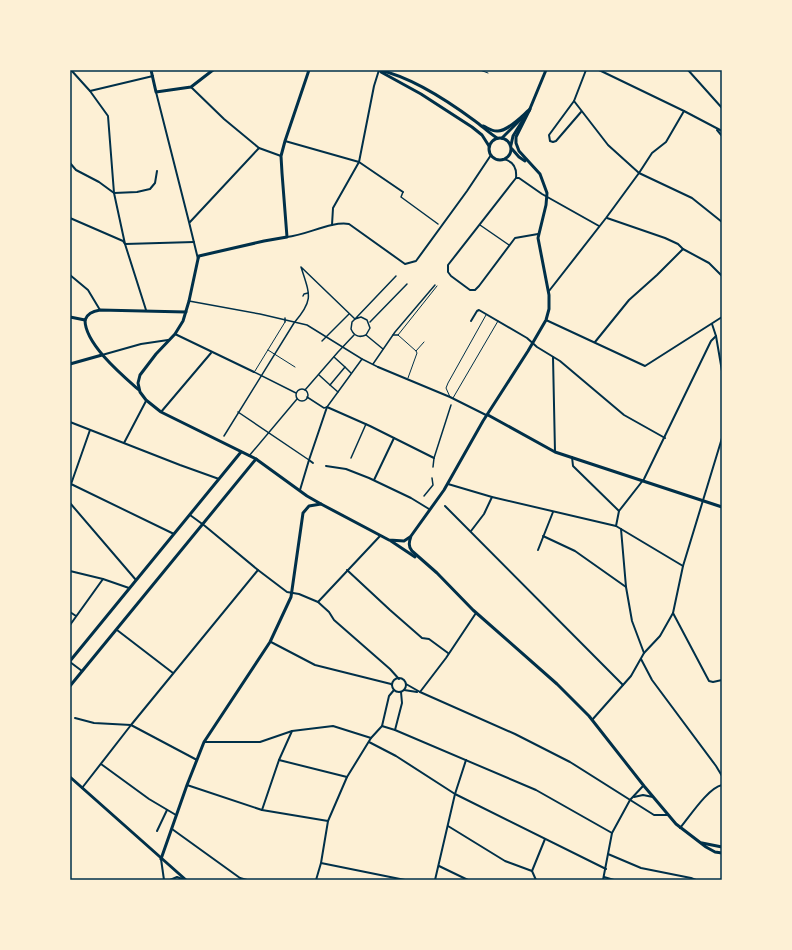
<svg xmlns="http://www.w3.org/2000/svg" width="792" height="950" viewBox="0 0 792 950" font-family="Montserrat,sans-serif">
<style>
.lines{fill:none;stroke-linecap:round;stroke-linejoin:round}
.service{stroke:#003049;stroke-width:1}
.pedestrian{stroke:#003049;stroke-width:1.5}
.minor{stroke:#003049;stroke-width:2}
.tertiary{stroke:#003049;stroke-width:3}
.neatline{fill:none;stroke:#003049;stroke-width:1.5}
</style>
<rect width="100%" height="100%" fill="#fdf0d5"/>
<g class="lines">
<g class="service">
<path d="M480,70L488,73"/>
<path d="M268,350L295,367"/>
<path d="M416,351L398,335L437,286"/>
<path d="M255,371L285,322"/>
<path d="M408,378L417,353L416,351L424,342"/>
<path d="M450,397L446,388L448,383L486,315"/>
<path d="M453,398L498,321"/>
</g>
<g class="pedestrian">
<path d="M403,192L401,197L438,224"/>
<path d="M480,225L509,245"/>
<path d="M303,296L304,294L308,293"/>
<path d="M189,301L260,314L307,325L362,359"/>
<path d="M355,319L361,317L367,320L370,328L366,335C359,338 354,336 351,329L352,322L355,319L396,276"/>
<path d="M285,322V318"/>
<path d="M370,322L407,284"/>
<path d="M366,335L383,349"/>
<path d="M393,335H398"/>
<path d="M322,341L349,314"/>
<path d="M373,364L395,332L435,285"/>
<path d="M345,367L351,373"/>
<path d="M254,372L296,393"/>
<path d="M319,375L330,385L345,367L334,357"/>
<path d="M330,385L338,392"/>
<circle cx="302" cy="395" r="6"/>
<path d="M305,390L338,352L354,335"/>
<path d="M307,397L324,408L327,407L362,359L378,367"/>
<path d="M238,412L309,460"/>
<path d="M224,436L294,323C314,300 310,295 301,267L355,319"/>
<path d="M249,456L297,399"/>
<path d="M351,458L366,424"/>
<path d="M433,467L434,458L451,405"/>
<path d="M424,496L433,485L432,478"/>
</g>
<g class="minor">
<path d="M71,70L90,91L108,116L114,193L125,244L146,310"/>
<path d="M599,70L684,111L722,131"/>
<path d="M688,70L722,108"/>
<path d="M191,87L224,119L259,148L281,156"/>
<path d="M90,91L153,76"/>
<path d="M156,92L189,222L198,259"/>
<path d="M574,101L608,145L639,173L692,198L722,222"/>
<path d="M581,112L556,141L553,142L550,141L549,135L574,101L586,70"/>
<path d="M717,130L722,136"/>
<path d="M285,141L359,162L403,192"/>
<path d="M503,159C514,161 517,168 516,178L448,265V272L451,276L470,290H475L479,286L515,238L538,234"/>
<path d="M70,163L76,170L99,182L114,193L137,192L150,189L155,183L157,171"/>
<path d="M516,178H519L542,194L599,226"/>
<path d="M70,218L123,241L125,244L194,242"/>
<path d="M607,218L665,238L678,244L683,249L709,263L722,276"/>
<path d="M190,222L259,148"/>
<path d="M332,225L333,208L359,162L374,86L379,70"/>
<path d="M287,237C307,235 331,221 349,224L405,264L416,261L467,191L491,155"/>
<path d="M70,275L88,290L100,310"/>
<path d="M549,291L606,218L639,173L652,153L666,142L684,111"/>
<path d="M546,320L645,366L722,317"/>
<path d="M471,321L477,311L479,310L527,338L537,347L560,361L624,415L665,438"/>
<path d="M712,324L716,336L722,371"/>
<path d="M175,334L254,372"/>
<path d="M595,342L629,300L657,275L683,249"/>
<path d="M102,355L141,344L168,340"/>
<path d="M553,357L555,452"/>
<path d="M378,367L450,397L486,415"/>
<path d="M161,412L211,353"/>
<path d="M70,422L180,465L219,479"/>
<path d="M124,443L146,401"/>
<path d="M572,457L573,466L619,511"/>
<path d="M309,460L313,463"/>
<path d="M326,466L346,469L369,478L411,498L429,509"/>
<path d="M374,480L394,438"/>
<path d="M71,484L174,534"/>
<path d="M448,484L492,497L616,526L683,566"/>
<path d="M70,487L90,430"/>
<path d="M300,490L309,460L327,407L370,426L434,458"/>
<path d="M70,503L136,580"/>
<path d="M445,506L623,685"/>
<path d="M190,515L205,526L258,570L287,592L299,594L318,602L329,612L334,620L390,669L399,679"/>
<path d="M616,526L619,511L644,479L711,341L716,336"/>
<path d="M621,529L626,587L632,621L644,653"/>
<path d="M471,531L484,514L492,497"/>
<path d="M543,536L575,551L626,587"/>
<path d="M538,550L553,512"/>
<path d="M347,570L390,610L422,638L429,639L448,653"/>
<path d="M70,571L103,579L129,588"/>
<path d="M318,602L380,536"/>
<path d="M70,612L76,616"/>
<path d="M673,613L709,681L713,682L722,680"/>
<path d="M70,625L103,579"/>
<path d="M117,630L173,673"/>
<path d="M271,642L315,665L391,684L392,685"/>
<path d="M641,659L652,680L716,766L722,776"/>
<path d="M70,662L82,671"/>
<circle cx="399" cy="685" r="7"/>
<path d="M406,684L420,692L515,734L570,762L654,815H668"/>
<path d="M404,690L417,692"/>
<path d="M420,692L446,658L476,613"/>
<path d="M75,718L94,723L131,725L197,760"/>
<path d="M592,720L631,676L644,653L660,636L673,613L683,566L722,438"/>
<path d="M382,726L395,730L402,703L401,692"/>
<path d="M395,730L536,790L612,833"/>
<path d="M205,742H260L292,731L333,726L371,738"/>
<path d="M369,742L396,756L455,794L606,869"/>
<path d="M279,760L347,777"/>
<path d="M101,764L149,799L176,815"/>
<path d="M187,785L262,810L328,821"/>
<path d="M82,788L131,725L258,570"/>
<path d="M634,797L643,795L653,797"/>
<path d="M262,810L279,760L292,731"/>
<path d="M448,826L505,861L532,871"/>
<path d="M680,828C690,816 708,788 722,785"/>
<path d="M172,829L240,878L247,880"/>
<path d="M157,831L167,810"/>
<path d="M608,854L641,868L691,878L696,880"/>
<path d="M161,859L164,880"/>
<path d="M321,863L405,880"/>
<path d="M439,866L468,880"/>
<path d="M604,877L614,880"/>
<path d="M170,880L177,877L185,880"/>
<path d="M316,880L321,863L328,821L347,777L371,738L382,726L389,696L394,690"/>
<path d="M435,880L455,794L466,760"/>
<path d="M536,880L532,871L545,839"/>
<path d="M603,880L612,833L630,800L643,786"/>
</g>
<g class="tertiary">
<path d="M151,70L156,92L191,87L213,70"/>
<path d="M309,70L285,141L281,156L282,173L287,237L264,241L199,256L198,259L189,301L183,321L175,334L156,354L140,375L138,383L140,392L146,400L161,412L256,459L307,496L321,504L389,540L404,541L410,537"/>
<path d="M379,70C411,77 448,101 475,121C482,126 489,133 497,138"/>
<path d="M381,72L421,94L472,127L482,135L489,146"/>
<path d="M530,109L516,137V143L519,151L540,174L547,193L546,205L538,238L549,295V309L546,320L528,351L483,421L444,490L411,536C409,542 408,546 412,551L437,573L473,610L557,684L589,716L644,786L676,824L706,847L715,852L722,853"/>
<path d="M529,111L546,70"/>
<path d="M483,126C488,128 493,132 498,131C508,131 522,116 529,110"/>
<circle cx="500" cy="149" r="11"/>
<path d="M502,138L522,118"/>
<path d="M511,145L513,136L526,115"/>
<path d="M512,149L519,157L525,161"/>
<path d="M70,317L85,320"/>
<path d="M85,320C87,314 93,311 100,310L186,312"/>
<path d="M85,320C85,344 122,375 139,390"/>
<path d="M70,364L102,355"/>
<path d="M488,415L555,452L722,507"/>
<path d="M391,541L415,557"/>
<path d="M70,661L241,452"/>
<path d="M70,686L256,459"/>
<path d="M70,777L186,880"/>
<path d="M702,843L722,847"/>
<path d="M161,859L187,785L204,742L270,642L291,597L303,513L309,506L321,504"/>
</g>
</g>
<rect width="792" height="950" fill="none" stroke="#fdf0d5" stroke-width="142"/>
<rect x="71" y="71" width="650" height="808" class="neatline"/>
</svg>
